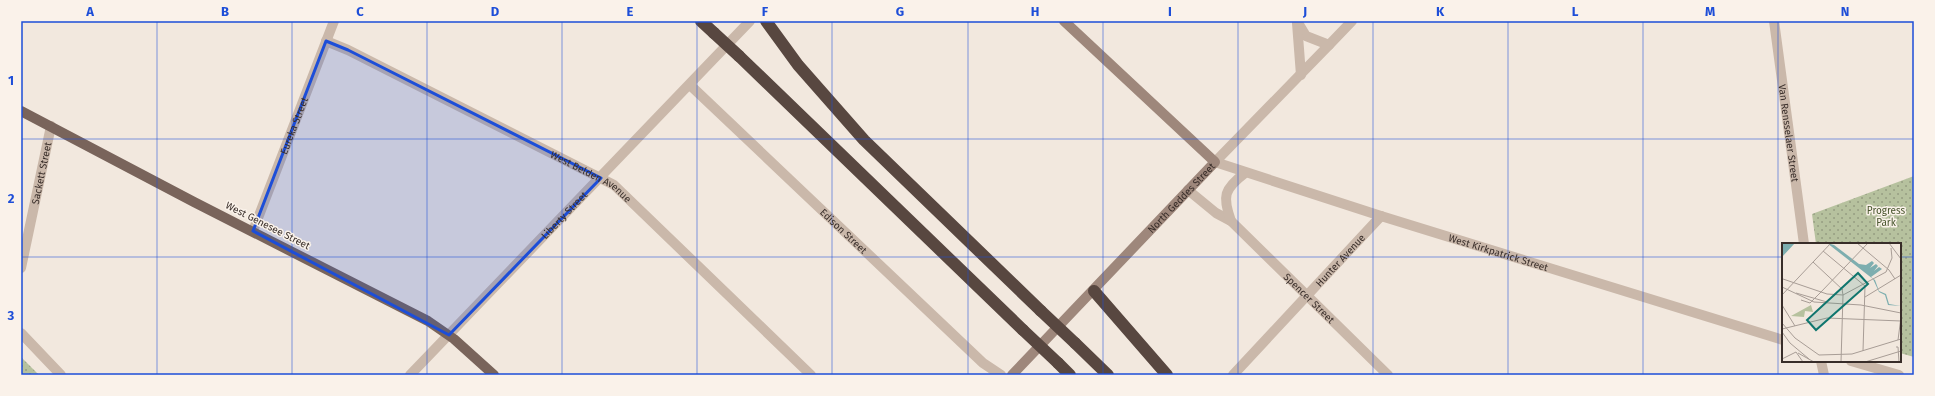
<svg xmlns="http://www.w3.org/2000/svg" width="1935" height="396" viewBox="0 0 1935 396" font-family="'Fira Sans',sans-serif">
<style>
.park{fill:url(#park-dots)}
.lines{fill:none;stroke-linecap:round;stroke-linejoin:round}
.minor{stroke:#cab8aa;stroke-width:10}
.tertiary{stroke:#cab8aa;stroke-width:10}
.secondary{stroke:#9e877b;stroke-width:10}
.primary{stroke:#79645b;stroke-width:10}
.motorway{stroke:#584740;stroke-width:12}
.motorway-bridge{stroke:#584740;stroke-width:12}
.marked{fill:#1d4ed8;fill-opacity:0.2;stroke:#1d4ed8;stroke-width:3;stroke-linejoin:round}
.grid{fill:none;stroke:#1d4ed8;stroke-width:1;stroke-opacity:0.55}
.labels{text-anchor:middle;stroke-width:3;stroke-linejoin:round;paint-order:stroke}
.street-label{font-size:10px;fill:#382d29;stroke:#faf2ea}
.park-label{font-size:10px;fill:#48552d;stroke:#faf2ea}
.inset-road{fill:none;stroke:#a89d96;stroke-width:1}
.view{fill:#0f766e;fill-opacity:0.15;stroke:#0f766e;stroke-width:2}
.inset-edge{fill:none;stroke:#382d29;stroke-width:2}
.neatline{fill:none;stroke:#1d4ed8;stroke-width:1.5}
.grid-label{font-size:13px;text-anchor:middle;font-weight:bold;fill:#1d4ed8}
</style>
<defs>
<pattern id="park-dots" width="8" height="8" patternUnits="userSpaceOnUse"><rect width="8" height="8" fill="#b6c19e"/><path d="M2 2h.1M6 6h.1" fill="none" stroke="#959d81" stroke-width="1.8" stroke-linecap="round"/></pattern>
</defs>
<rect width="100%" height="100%" fill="#f2e8de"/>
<g class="park">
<path d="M1914,176V357L1900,353V244H1816L1812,214Z"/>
<path d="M21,357L39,375H21Z"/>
</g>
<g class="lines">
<g class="minor">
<path id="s1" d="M326,41L348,50L614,185L811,375"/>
<path d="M1329,45L1352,21"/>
<path id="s2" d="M690,85L983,363L1001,375"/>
<path id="s3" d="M1188,190L1216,213L1231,221L1388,375"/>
<path d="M1231,221C1222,196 1224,189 1245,173"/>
<path id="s4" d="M253,231L334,21"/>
<path id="s5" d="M21,268L51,126"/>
<path d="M21,333L61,375"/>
<path id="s6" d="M410,375L750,21"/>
<path id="s7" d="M1233,375L1381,216"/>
</g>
<g class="tertiary">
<path id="s8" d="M1297,21L1306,36L1329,45L1215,162L1381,216L1783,340"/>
<path id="s9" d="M1774,21L1804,244"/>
<path d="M1297,23L1301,75"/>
<path d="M1821,361L1824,375"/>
<path d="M1851,361L1899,375"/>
</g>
<path class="secondary" id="s10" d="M1012,375L1215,162L1064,21"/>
<path class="primary" d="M21,111L194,202L428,321L454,339L494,375"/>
<g class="motorway">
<path d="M701,21L714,33"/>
<path d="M766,21L798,65L864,140L1041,311"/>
<path d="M739,56L1023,330"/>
<path d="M1094,291L1167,375"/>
<path d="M1075,343L1108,375"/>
<path d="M1058,363L1070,375"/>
</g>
<g class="motorway-bridge">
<path d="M714,33L739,56"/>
<path d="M1041,311L1075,343"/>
<path d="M1023,330L1058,363"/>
</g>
</g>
<path class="marked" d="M326,41L348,50L601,178L449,335L253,231Z"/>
<path class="grid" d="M157,21V375M292,21V375M427,21V375M562,21V375M697,21V375M832,21V375M968,21V375M1103,21V375M1238,21V375M1373,21V375M1508,21V375M1643,21V375M1778,21V375M21,139H1914M21,257H1783M1900,257H1914"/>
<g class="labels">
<g class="street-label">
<text dy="4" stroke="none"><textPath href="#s4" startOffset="113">Eureka Street</textPath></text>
<text dy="4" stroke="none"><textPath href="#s9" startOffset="113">Van Rensselaer Street</textPath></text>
<text dy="4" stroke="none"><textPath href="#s5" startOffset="97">Sackett Street</textPath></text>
<text dy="4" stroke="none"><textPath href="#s1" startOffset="298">West Belden Avenue</textPath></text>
<text dy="4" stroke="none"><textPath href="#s10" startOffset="245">North Geddes Street</textPath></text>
<text dy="4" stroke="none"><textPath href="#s6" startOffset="222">Liberty Street</textPath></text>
<text transform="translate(268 225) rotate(27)" y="4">West Genesee Street</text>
<text dy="4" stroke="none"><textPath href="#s2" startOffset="212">Edison Street</textPath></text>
<text dy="4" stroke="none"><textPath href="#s8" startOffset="503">West Kirkpatrick Street</textPath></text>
<text dy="4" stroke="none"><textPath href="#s7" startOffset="157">Hunter Avenue</textPath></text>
<text dy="4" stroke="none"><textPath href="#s3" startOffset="163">Spencer Street</textPath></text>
</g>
<g class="park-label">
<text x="1886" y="214">Progress<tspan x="1886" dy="12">Park</tspan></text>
</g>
</g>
<g transform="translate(1782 243)">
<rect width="119" height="119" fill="#f2e8de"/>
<path d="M29,62L31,69L23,68L22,74L9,73Z" fill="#b6c19e"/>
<path d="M0,0H13L0,14ZM45,0L52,2L77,21L84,22L90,18L92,20L88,25L94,21L96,23L92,28L97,24L100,26L89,34L93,37L97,48L104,51L107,61L119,63L106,62L103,52L97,49L91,36Z" fill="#7daeaf"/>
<path class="inset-road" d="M75,0L107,27L113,36M107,0L119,16M41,8L83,43L81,108M31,19L61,47M1,36L45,51L61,52L59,119M0,44L32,59L79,62L119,70M60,46L61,52L104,29L110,15L109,5M39,49L86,0M14,50L45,59M0,52L49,0M83,54L119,32M19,57L28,60L39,49M0,62L13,83M0,80L13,95L37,112L70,111L119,96M0,86L45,75L119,78M0,89L8,100L27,116M116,97L119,74M114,104H116L117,119M16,110L32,119M0,116L14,109L21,119M83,119L119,108"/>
<path class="view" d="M76,30L86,41L34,87L25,77Z"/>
<rect width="119" height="119" class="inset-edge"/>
</g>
<rect width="1935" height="396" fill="none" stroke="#faf2ea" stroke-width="44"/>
<rect x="22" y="22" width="1891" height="352" class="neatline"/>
<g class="grid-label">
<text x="90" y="16">A</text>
<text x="225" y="16">B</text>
<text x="360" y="16">C</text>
<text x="495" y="16">D</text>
<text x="630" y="16">E</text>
<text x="765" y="16">F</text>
<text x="900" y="16">G</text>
<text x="1035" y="16">H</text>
<text x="1170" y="16">I</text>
<text x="1305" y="16">J</text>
<text x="1440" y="16">K</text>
<text x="1575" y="16">L</text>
<text x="1710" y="16">M</text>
<text x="1845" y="16">N</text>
<text x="11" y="85">1</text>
<text x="11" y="203">2</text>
<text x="11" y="320">3</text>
</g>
</svg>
